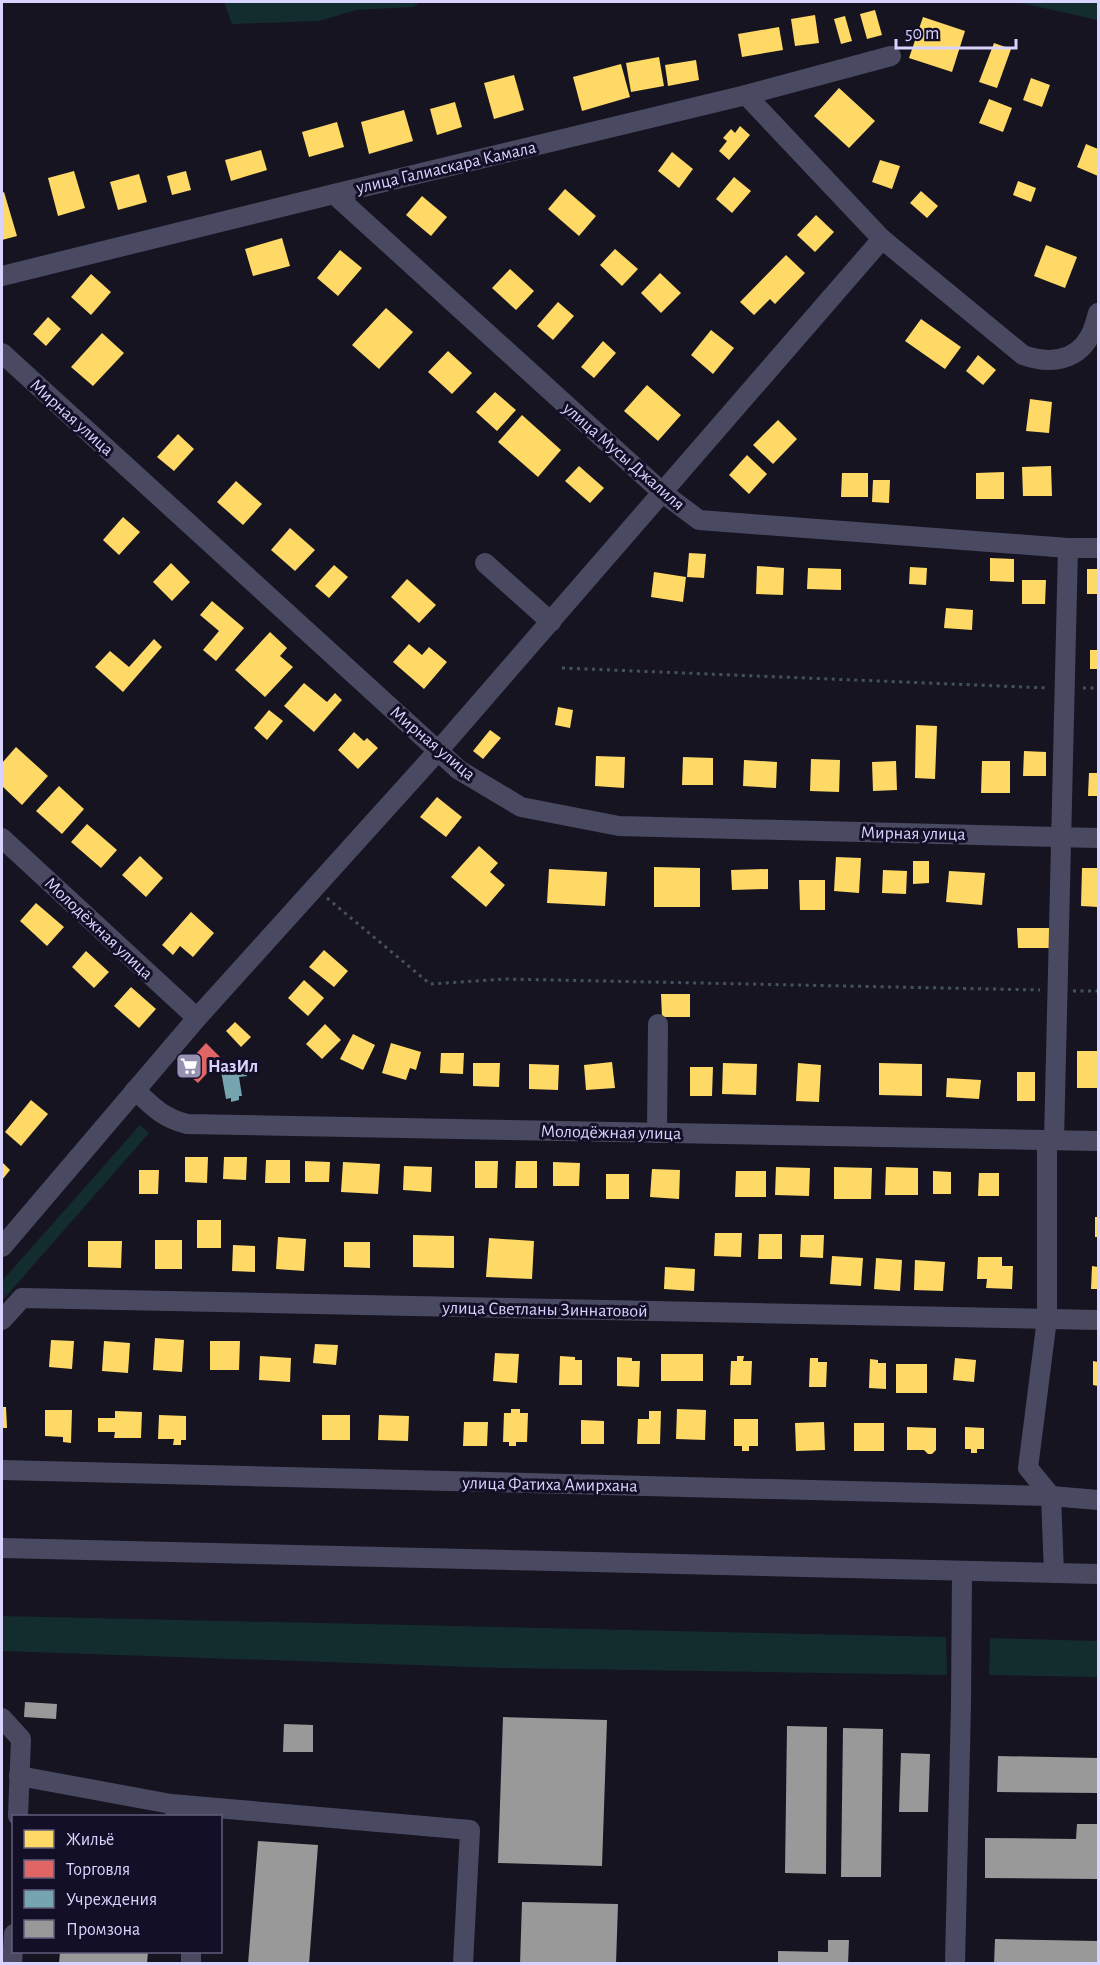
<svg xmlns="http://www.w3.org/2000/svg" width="1100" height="1965" viewBox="0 0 1100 1965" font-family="'Alegreya Sans',sans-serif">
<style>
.green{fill:#132c2d}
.homes{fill:#ffd966}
.shops{fill:#e06666}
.public{fill:#76a5af}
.industry{fill:#999}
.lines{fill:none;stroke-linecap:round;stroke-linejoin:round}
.path{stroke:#44505f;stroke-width:3;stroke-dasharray:3 4.5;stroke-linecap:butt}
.minor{stroke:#4a4962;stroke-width:20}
.labels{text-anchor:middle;stroke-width:6;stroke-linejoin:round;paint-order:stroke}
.street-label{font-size:18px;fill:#d9d4ff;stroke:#130f26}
.poi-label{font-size:18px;font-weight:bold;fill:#d9d4ff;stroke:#130f26;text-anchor:start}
</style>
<rect width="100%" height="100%" fill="#161421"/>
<g class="green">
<path d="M224,2H420L413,7L356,10L319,21L232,24Z"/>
<path d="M1013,2H1098V20L1016,2Z"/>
<path d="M140,1125L149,1133L2,1301V1281Z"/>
<path d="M2,1616L946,1637L947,1675L502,1668L2,1651Z"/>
<path d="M990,1638L1098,1641V1677L989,1675Z"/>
</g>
<g class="homes">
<path d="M875,10L882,35L867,39L860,14Z"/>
<path d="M815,15L819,43L795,46L791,19Z"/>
<path d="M845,16L852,41L841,44L834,19Z"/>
<path d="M923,17L965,31L952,72L909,58Z"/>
<path d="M779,27L783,50L742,57L738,34Z"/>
<path d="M994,43L1011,49L997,88L979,82Z"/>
<path d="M659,57L664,86L631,92L626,63Z"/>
<path d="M696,60L699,80L668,86L665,65Z"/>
<path d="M621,64L630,97L582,111L573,77Z"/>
<path d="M514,75L524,110L494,119L484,83Z"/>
<path d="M1031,78L1050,85L1042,107L1023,100Z"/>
<path d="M839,88L875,121L849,148L814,116Z"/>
<path d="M989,99L1012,108L1003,132L979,123Z"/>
<path d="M455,102L462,127L437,135L430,109Z"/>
<path d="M404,110L413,141L369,154L361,122Z"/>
<path d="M337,122L344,147L309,157L302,132Z"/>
<path d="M740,126L750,135L729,160L719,151L727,141L723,138L731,129L735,133Z"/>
<path d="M1086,144L1098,149V176L1077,167Z"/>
<path d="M261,150L267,170L231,181L225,160Z"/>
<path d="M672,152L693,169L679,188L658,171Z"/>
<path d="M880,160L900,166L892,189L872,182Z"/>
<path d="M74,171L85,208L58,216L48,178Z"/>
<path d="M186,171L191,190L172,195L167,176Z"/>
<path d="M139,174L147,202L118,210L110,182Z"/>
<path d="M734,177L751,191L732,213L716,199Z"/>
<path d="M1018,181L1036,188L1031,202L1013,195Z"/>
<path d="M565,189L596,216L579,236L548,209Z"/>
<path d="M921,191L938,206L927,218L910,203Z"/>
<path d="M4,192L17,236L2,240V193Z"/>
<path d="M422,196L447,217L431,236L406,215Z"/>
<path d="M816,215L834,232L815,252L797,235Z"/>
<path d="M282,238L290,266L253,276L245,249Z"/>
<path d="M1046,245L1077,257L1065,288L1034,276Z"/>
<path d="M615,249L638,269L622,286L600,265Z"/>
<path d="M340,250L362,268L338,296L317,278Z"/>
<path d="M786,255L805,273L775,304L770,299L754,315L740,302Z"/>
<path d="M510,269L534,291L516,310L492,288Z"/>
<path d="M660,273L681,293L661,313L641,293Z"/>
<path d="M91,274L111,292L91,315L71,297Z"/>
<path d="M558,302L574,316L553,340L537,326Z"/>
<path d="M386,308L413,332L379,369L352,345Z"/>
<path d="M48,317L61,329L46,346L33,334Z"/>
<path d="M921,319L961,347L945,369L905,341Z"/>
<path d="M711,330L734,348L713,374L691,355Z"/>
<path d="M102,333L124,353L93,386L71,367Z"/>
<path d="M603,341L616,353L594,378L581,367Z"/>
<path d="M448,351L472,373L452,394L428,372Z"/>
<path d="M978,355L996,370L983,385L966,371Z"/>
<path d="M647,385L681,415L658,441L624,411Z"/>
<path d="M495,392L516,410L497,431L476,412Z"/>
<path d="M1030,399L1052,402L1049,433L1026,431Z"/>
<path d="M522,415L561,450L538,477L498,442Z"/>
<path d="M778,420L797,439L773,464L753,445Z"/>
<path d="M178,434L194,449L174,471L157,457Z"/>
<path d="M747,455L767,474L749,494L729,475Z"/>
<path d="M579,466L604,488L590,503L565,481Z"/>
<path d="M1051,466L1052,496H1023L1022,467Z"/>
<path d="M1004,472V499H976V473Z"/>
<path d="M842,473H868V497H841Z"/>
<path d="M873,480H890L889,503L872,502Z"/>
<path d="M236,481L262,504L243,525L217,502Z"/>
<path d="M123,517L140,532L119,555L103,540Z"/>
<path d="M290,528L315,550L295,571L271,550Z"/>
<path d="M689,553L706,554L704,578L687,577Z"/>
<path d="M990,558L1014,559V582L990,581Z"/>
<path d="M171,563L190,582L172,601L153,582Z"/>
<path d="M334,565L348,577L329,598L315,586Z"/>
<path d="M757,566L784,568L783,595L756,594Z"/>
<path d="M910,567L927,568L926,585L909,584Z"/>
<path d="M808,568L841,569V590L807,589Z"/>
<rect x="1087" y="569" width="11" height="25"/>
<path d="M654,572L686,577L683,602L651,597Z"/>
<path d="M407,579L436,605L419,623L391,597Z"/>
<path d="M1022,580H1046L1045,604H1022Z"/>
<path d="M212,601L244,628L216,661L203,650L219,631L200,615Z"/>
<path d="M946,608L973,610L972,630L944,628Z"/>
<path d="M270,632L287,648L280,656L293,667L265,697L235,670Z"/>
<path d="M154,639L162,647L123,692L95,667L110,651L129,667Z"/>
<path d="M409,644L422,655L429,647L447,662L424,689L393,662Z"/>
<rect x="1090" y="650" width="8" height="19"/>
<path d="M304,683L327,702L335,693L342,700L314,732L284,706Z"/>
<path d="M558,707L573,710L570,728L555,725Z"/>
<path d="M269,710L283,721L267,740L254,728Z"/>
<path d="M916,725L937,726L935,779L915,778Z"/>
<path d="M490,730L501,738L483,759L473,751Z"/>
<path d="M354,732L364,741L367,738L378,748L358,769L338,750Z"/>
<path d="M16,747L48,776L22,805L2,786V763Z"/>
<path d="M1024,751L1046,752V776H1023Z"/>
<path d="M596,756L625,757L624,788L595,786Z"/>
<path d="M683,757L713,758V785H682Z"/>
<path d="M811,759L840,760L839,792L810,791Z"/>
<path d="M744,760L777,762L776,788L743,786Z"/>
<path d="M896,761L897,790L873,791L872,762Z"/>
<path d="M982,761H1010V793H981Z"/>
<path d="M1089,773H1098V796H1088Z"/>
<path d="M59,786L84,809L62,834L36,811Z"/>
<path d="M437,797L462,817L446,837L420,817Z"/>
<path d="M87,824L117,850L101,868L71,842Z"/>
<path d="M479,846L498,863L490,872L505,885L486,907L451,877Z"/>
<path d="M140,856L163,878L146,897L122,875Z"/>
<path d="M836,857L861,858L859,893L834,891Z"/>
<path d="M913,861H929V883L913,884Z"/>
<path d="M654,867L700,868V907H654Z"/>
<path d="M1082,868H1098V907L1081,906Z"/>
<path d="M549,869L607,872L605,906L547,903Z"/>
<path d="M768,869V889L732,890L731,870Z"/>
<path d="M883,870L907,871L906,894L882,893Z"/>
<path d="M949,871L985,873L982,905L946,902Z"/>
<path d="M799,880H825V910H800Z"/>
<path d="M36,903L64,927L47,946L20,921Z"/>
<path d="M191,912L214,933L193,957L180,946L173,955L162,945Z"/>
<path d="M1017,928H1049V948H1018Z"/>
<path d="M324,950L348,971L334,987L309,967Z"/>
<path d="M86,951L109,972L94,988L72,967Z"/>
<path d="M304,980L324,998L308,1016L288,998Z"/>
<path d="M131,987L156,1009L139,1028L114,1006Z"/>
<path d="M661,994H690V1017H662Z"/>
<path d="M235,1022L251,1037L241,1047L226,1031Z"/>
<path d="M325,1024L341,1040L322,1059L306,1044Z"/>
<path d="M353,1034L375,1045L363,1070L340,1059Z"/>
<path d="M391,1043L421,1052L416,1070L410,1068L406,1080L382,1073Z"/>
<rect x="1077" y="1051" width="21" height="37"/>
<path d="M441,1053H464L463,1074L440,1073Z"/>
<path d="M612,1062L615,1088L586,1090L584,1065Z"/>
<path d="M473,1063H500L499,1087L473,1086Z"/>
<path d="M723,1063L757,1064L756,1095L722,1094Z"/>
<path d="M798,1063L821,1065L819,1102L796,1101Z"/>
<path d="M879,1063L922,1064V1096L879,1095Z"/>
<path d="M529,1064L559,1065L558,1090L529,1089Z"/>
<path d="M690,1067H713L712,1096H690Z"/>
<rect x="1017" y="1072" width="18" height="29"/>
<path d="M947,1078L981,1080L979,1099L946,1097Z"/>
<path d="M31,1100L48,1114L21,1146L5,1132Z"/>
<path d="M185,1157H208L207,1183L185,1182Z"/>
<path d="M224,1157H247L246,1180L223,1179Z"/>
<path d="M266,1160H290V1183H265Z"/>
<path d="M305,1161L330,1162L329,1182H305Z"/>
<path d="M475,1161H498L497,1188H475Z"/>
<path d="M516,1161H537V1188H515Z"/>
<path d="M2,1162L10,1170L2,1180Z"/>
<path d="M343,1162L380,1164L378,1194L341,1192Z"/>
<path d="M553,1162L580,1163L579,1186H553Z"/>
<path d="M404,1166L432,1167L431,1192L403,1190Z"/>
<path d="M776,1167L810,1168L809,1196L775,1195Z"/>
<path d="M834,1167L872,1168L871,1199H834Z"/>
<path d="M886,1167L918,1168V1195H885Z"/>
<path d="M652,1169L680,1170L679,1199L650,1197Z"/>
<path d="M139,1170H159L158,1194H139Z"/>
<path d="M736,1171H766V1197H735Z"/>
<path d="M933,1171L951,1172V1194H933Z"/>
<path d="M979,1173H999V1196H978Z"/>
<rect x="606" y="1174" width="23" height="25"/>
<rect x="1095" y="1217" width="3" height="20"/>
<rect x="197" y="1220" width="24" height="28"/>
<path d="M715,1233H742L741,1257L714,1256Z"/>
<path d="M759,1234H782V1259H758Z"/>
<path d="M413,1235L454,1236V1268L413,1267Z"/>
<path d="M801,1235H824L823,1258L800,1257Z"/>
<path d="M278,1237L306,1239L304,1271L276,1269Z"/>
<path d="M489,1238L534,1241L532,1279L486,1277Z"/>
<rect x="155" y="1240" width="27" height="29"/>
<path d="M88,1241H122L121,1268L88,1267Z"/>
<path d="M344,1242H370V1268L344,1267Z"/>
<path d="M233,1245L255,1246V1272L232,1271Z"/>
<path d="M832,1256L863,1258L861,1286L830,1284Z"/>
<path d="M978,1257H1002V1266H1013L1012,1289L986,1288L987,1279H977Z"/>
<path d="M876,1258L902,1260L900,1291L874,1289Z"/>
<path d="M915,1260L945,1262L943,1291L914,1290Z"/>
<path d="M1092,1266L1098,1267V1289H1091Z"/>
<path d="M665,1267L695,1269L694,1291L664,1289Z"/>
<path d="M155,1338L184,1340L182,1372L153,1370Z"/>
<path d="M51,1340L74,1341L72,1369L49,1367Z"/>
<path d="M104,1341L130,1343L128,1373L102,1371Z"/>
<path d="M210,1341H240L239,1370H210Z"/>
<path d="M315,1344L338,1345L336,1365L313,1363Z"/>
<path d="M495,1353L519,1354L517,1383L493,1381Z"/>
<rect x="661" y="1354" width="42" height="27"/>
<path d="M260,1356L291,1358L290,1382L259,1380Z"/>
<path d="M560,1356L575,1357V1360H582V1385H559Z"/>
<path d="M737,1356H744L743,1361H752L751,1385H730L731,1361H737Z"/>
<path d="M617,1357L632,1358V1361H640L639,1387L617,1386Z"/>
<path d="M810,1358H818V1362H827L826,1387H809Z"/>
<path d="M955,1358L976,1360L974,1382L953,1380Z"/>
<path d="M870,1359L878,1360V1363H886V1389L869,1388Z"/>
<path d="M1093,1361L1098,1362V1386L1093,1385Z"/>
<rect x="896" y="1364" width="31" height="29"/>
<path d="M2,1407H6L7,1428H2Z"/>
<path d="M511,1409H520V1413H528L527,1442H516V1446H509V1442H503L504,1413H511Z"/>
<path d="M677,1409L706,1410L705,1440L676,1439Z"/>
<path d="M45,1410H72L71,1443L63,1442V1437L45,1436Z"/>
<path d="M115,1411L142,1412L141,1438H114L115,1432H98V1418H115Z"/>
<path d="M649,1411H661L660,1444H637L638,1419H649Z"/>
<path d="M159,1415L186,1416V1440H181V1445H173L174,1439H158Z"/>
<rect x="322" y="1415" width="28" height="25"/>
<path d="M379,1415L409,1416L408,1441L378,1440Z"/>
<path d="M734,1419H758V1446H749V1451H742V1446H734Z"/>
<path d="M581,1420L604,1421V1444H581Z"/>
<path d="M464,1422H488L487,1446H463Z"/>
<path d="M824,1422L825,1450L796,1451L795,1423Z"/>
<rect x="854" y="1423" width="30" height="28"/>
<path d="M907,1427L936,1428V1450L932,1454H928L924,1450H907Z"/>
<path d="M965,1427L984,1428V1449H977V1453H971V1449H965Z"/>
</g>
<path class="shops" d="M206,1043L221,1058L198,1083L182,1069Z"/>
<path class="public" d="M246,1067L247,1076L239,1077L242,1096H239V1100L231,1102V1098L226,1099L221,1071Z"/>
<g class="industry">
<path d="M25,1702L57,1704L56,1719L24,1717Z"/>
<path d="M503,1717L607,1720L602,1866L498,1863Z"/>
<path d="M284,1724L313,1725V1752H283Z"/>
<path d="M787,1726L827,1727L826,1874L785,1873Z"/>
<path d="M843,1728L883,1729L881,1877H841Z"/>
<path d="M901,1753L930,1754L928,1812H899Z"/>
<path d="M998,1756L1098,1758V1793L997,1792Z"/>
<path d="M1077,1824H1098V1879L985,1878V1838L1076,1839Z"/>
<path d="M258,1841L318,1845L309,1964H248Z"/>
<path d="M522,1902L618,1904L616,1964H520Z"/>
<path d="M995,1939L1098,1941V1964H994Z"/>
<path d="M828,1940H849L848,1964H778V1951L828,1952Z"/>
<path d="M60,1952H148L147,1964H59Z"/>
</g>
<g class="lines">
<g class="path">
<path d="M562,668L1049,688"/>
<path d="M1083,688H1098"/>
<path d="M327,898L430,984L504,979L1040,990"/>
<path d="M1073,991H1098"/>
</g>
<g class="minor">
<path d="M746,95L882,239L1023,355C1048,364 1076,362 1090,336C1094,329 1096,320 1098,313"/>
<path d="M334,194L663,493L699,520L1068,548H1098"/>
<path d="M2,276L334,194L746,95L891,56"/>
<path d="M2,353L459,770L521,807L619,826L1098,838"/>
<path d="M485,563L551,622"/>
<path d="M2,838L197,1018"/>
<path d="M135,1090C153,1107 163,1118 187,1124L1098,1141"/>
<path d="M657,1133L658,1024"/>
<path d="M1047,1140V1319L1028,1468L1051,1496L1054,1573"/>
<path d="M1054,1140L1068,548"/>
<path d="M2,1247L197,1018L438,751L882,239"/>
<path d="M2,1320L22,1298L1098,1320"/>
<path d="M2,1470L1051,1496L1098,1500"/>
<path d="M2,1548L1098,1574"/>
<path d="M2,1718L21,1739L18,1816"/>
<path d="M19,1776L171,1804L177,1813"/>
<path d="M171,1804L470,1830L463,1964"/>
<path d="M12,1964L14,1934"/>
<path d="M191,1964V1952"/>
<path d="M955,1964L961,1704L962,1571"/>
</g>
</g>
<defs>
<symbol id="supermarket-square" viewBox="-11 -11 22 22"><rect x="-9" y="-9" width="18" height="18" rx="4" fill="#9591b1" stroke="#130f26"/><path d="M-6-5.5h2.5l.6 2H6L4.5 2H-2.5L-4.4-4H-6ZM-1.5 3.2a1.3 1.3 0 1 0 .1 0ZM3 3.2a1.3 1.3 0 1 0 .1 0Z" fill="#fff"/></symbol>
</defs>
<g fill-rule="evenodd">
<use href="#supermarket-square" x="174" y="1051" width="30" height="30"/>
</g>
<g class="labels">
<g class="street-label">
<text transform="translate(446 167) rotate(-13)" y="6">улица Галиаскара Камала</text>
<text transform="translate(72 417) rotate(42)" y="6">Мирная улица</text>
<text transform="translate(624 456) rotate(41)" y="6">улица Мусы Джалиля</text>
<text transform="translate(433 743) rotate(40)" y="6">Мирная улица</text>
<text transform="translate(913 833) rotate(1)" y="6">Мирная улица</text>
<text transform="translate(99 928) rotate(43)" y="6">Молодёжная улица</text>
<text transform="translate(611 1132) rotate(1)" y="6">Молодёжная улица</text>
<text transform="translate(545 1309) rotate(1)" y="6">улица Светланы Зиннатовой</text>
<text transform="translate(550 1484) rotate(1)" y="6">улица Фатиха Амирхана</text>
</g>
<g class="poi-label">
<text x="208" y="1072">НазИл</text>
</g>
</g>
<rect width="1100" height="1965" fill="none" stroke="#d9d4ff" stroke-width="6"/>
<rect x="12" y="1815" width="210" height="138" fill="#130f26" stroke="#625e7d" stroke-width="1.5"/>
<rect x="24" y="1830" width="30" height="18" fill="#ffd966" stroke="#625e7d" stroke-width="1.5"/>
<text x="66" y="1845" font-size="18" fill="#d9d4ff">Жильё</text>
<rect x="24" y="1860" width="30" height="18" fill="#e06666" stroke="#625e7d" stroke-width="1.5"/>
<text x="66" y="1875" font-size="18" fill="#d9d4ff">Торговля</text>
<rect x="24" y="1890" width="30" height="18" fill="#76a5af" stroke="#625e7d" stroke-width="1.5"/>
<text x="66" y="1905" font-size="18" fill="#d9d4ff">Учреждения</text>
<rect x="24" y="1920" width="30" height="18" fill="#999999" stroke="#625e7d" stroke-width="1.5"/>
<text x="66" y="1935" font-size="18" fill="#d9d4ff">Промзона</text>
<path d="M896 39v9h120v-9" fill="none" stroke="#d9d4ff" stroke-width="3"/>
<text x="905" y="39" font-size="18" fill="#d9d4ff" stroke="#130f26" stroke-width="4.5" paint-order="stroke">50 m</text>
</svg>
